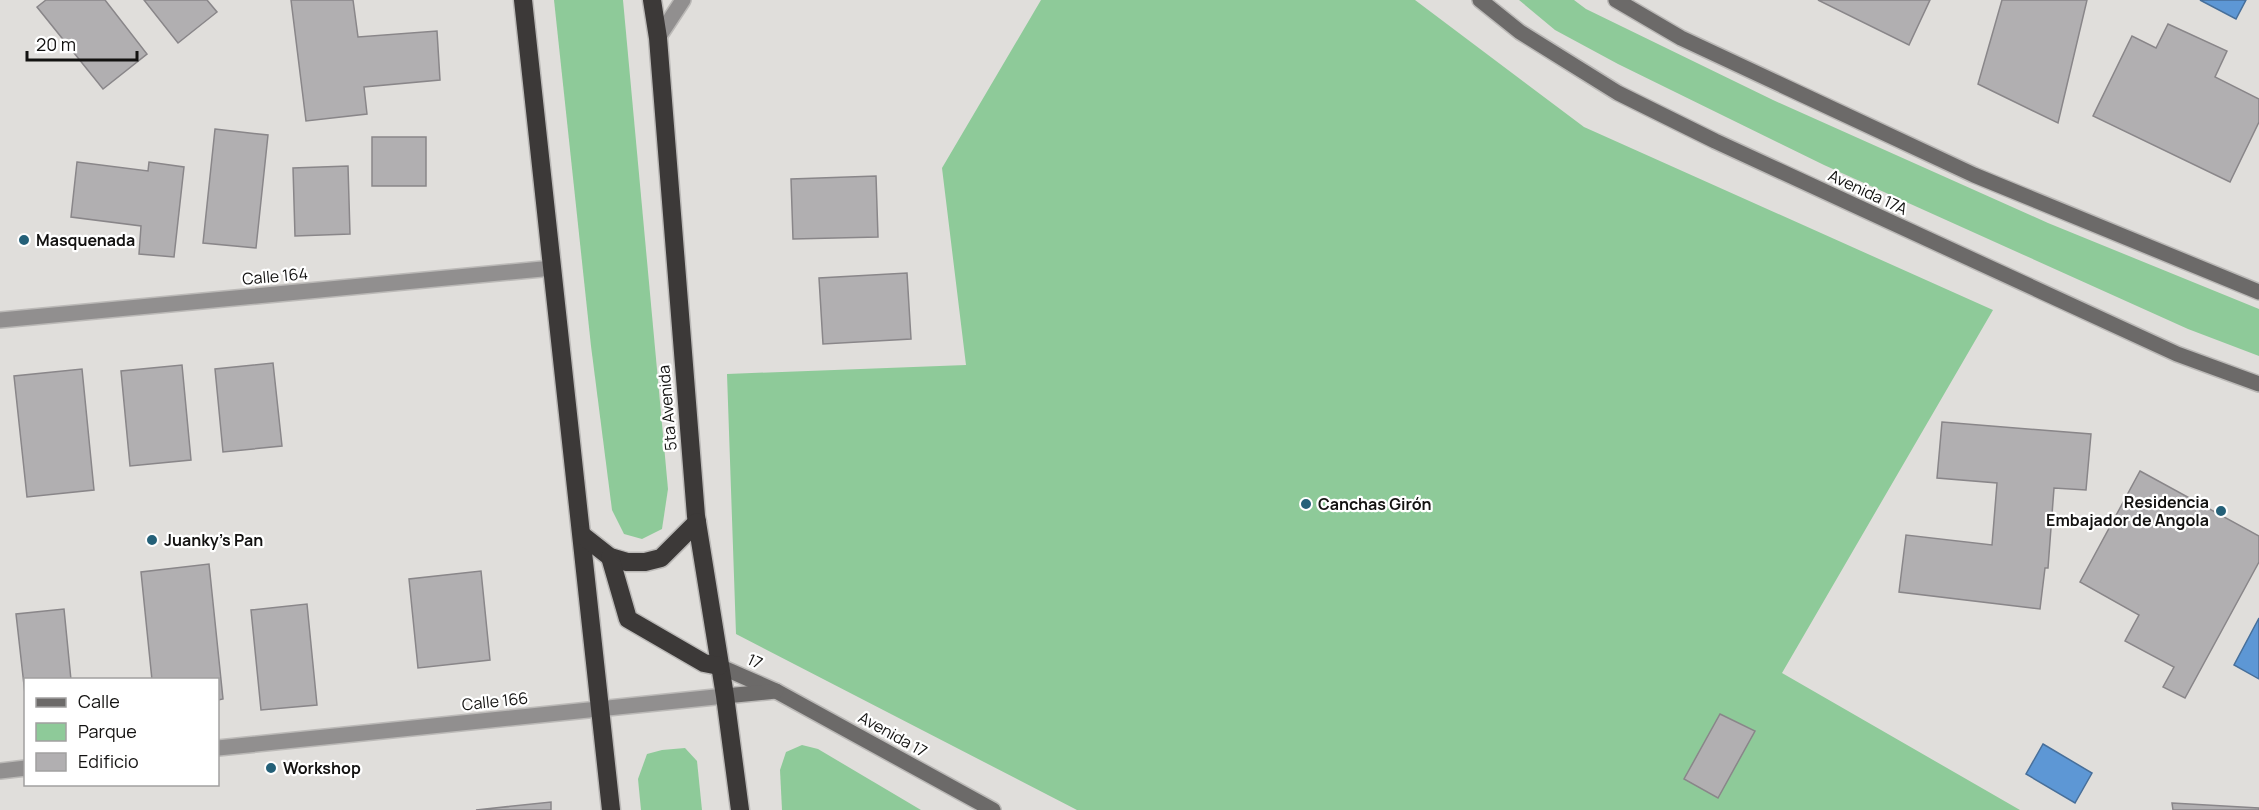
<svg xmlns="http://www.w3.org/2000/svg" width="2259" height="810" viewBox="0 0 2259 810" font-family="Manrope,sans-serif">
<style>
.green{fill:#8eca99}
.water{fill:#5d97d5;stroke:#476f9a;stroke-width:1.5}
.building{fill:#b1afb1;stroke:#898689;stroke-width:1.5}
.lines{fill:none;stroke-linecap:round;stroke-linejoin:round}
.street-casing{stroke:#bbb9b7;stroke-width:18}
.secondary-casing{stroke:#bbb9b7;stroke-width:18}
.highway-casing{stroke:#bbb9b7;stroke-width:21}
.street{stroke:#918f8f;stroke-width:15}
.secondary{stroke:#6c6a69;stroke-width:15}
.highway{stroke:#3c3938;stroke-width:18}
.poi-dot{fill:#246078;stroke:#fff;stroke-width:2}
.labels{text-anchor:middle;stroke-width:4.5;stroke-linejoin:round;paint-order:stroke}
.street-label{font-size:16px;fill:#131211;stroke:#fff}
.poi-label{font-size:16px;font-weight:bold;fill:#131211;stroke:#fff;text-anchor:start}
</style>
<rect width="100%" height="100%" fill="#e0dedb"/>
<g class="green">
<path d="M554,0H623L668,489L662,529L642,539L624,534L612,510L591,346Z"/>
<path d="M1041,0H1415L1584,127L1993,310L1782,673L2020,810H1077L736,634L727,374L966,365L942,168Z"/>
<path d="M1519,0H1574L1586,9L1773,100L2048,223L2259,309V356L2188,329L1824,165L1618,64L1555,30Z"/>
<path d="M802,745L818,749L921,810H782L780,770L786,752Z"/>
<path d="M685,748L697,761L702,810H641L638,779L647,754L662,750Z"/>
</g>
<g class="water">
<path d="M2200,0H2246L2236,19Z"/>
<path d="M2259,618V679L2234,665Z"/>
<path d="M2043,744L2092,773L2075,803L2026,774Z"/>
</g>
<g class="building">
<path d="M46,0H105L147,54L103,89L37,7Z"/>
<path d="M144,0H207L217,12L178,43Z"/>
<path d="M291,0H353L358,37L437,31L440,80L364,87L367,114L306,121Z"/>
<path d="M1818,0H1930L1909,45Z"/>
<path d="M2002,0H2087L2058,123L1978,84Z"/>
<path d="M2168,24L2227,51L2215,77L2259,99V122L2230,182L2093,116L2132,36L2156,48Z"/>
<path d="M215,129L268,135L256,248L203,243Z"/>
<rect x="372" y="137" width="54" height="49"/>
<path d="M77,162L148,171L149,162L184,167L174,257L139,254L141,226L71,217Z"/>
<path d="M348,166L350,234L295,236L293,168Z"/>
<path d="M876,176L878,237L793,239L791,179Z"/>
<path d="M907,273L911,339L823,344L819,278Z"/>
<path d="M273,363L282,446L223,452L215,369Z"/>
<path d="M182,365L191,460L130,466L121,371Z"/>
<path d="M82,369L94,490L27,497L14,376Z"/>
<path d="M1942,422L2091,434L2086,490L2054,488L2048,568H2045L2040,609L1899,592L1906,535L1992,545L1997,483L1937,478Z"/>
<path d="M2140,471L2259,536V562L2185,698L2163,687L2174,667L2125,641L2139,615L2080,582Z"/>
<path d="M209,564L223,699L218,700V680H152L141,572Z"/>
<path d="M481,571L490,660L418,668L409,579Z"/>
<path d="M307,604L317,705L261,710L251,610Z"/>
<path d="M64,609L71,680H26V703L16,614Z"/>
<path d="M1720,714L1755,731L1718,798L1684,779Z"/>
<path d="M551,802V810H476Z"/>
<path d="M2172,803L2259,808V810H2173Z"/>
</g>
<g class="lines">
<defs>
<g id="street">
<path d="M658,38L683,0"/>
<path d="M0,320L553,268"/>
<path d="M218,748L725,696"/>
<path d="M0,771L26,768"/>
</g>
<g id="secondary">
<path d="M1480,0L1520,32L1618,93L1715,141L2177,354L2259,384"/>
<path d="M1616,0L1681,38L1974,175L2259,292"/>
<path d="M719,666L776,691L993,810"/>
<path d="M725,696L776,691"/>
</g>
<g id="highway">
<path d="M523,0L611,810"/>
<path d="M652,0L658,38L696,516L725,696L740,810"/>
<path d="M582,535L610,557L627,562H645L661,558L697,522"/>
<path d="M610,557L628,619L704,663L719,666"/>
</g>
</defs>
<use href="#street" class="street-casing"/>
<use href="#secondary" class="secondary-casing"/>
<use href="#highway" class="highway-casing"/>
<use href="#street" class="street"/>
<use href="#secondary" class="secondary"/>
<use href="#highway" class="highway"/>
</g>
<g class="poi-dot">
<circle cx="24" cy="240" r="6"/>
<circle cx="1306" cy="504" r="6"/>
<circle cx="2221" cy="511" r="6"/>
<circle cx="152" cy="540" r="6"/>
<circle cx="271" cy="768" r="6"/>
</g>
<g class="labels">
<g class="street-label">
<text transform="translate(1868 192) rotate(25)" y="6">Avenida 17A</text>
<text transform="translate(275 276) rotate(-5)" y="6">Calle 164</text>
<text transform="translate(667 408) rotate(-95)" y="6">5ta Avenida</text>
<text transform="translate(755 661) rotate(25)" y="6">17</text>
<text transform="translate(495 701) rotate(-6)" y="6">Calle 166</text>
<text transform="translate(893 734) rotate(29)" y="6">Avenida 17</text>
</g>
<g class="poi-label">
<text x="36" y="246">Masquenada</text>
<text x="2209" y="508" text-anchor="end">Residencia<tspan x="2209" dy="18">Embajador de Angola</tspan></text>
<text x="1318" y="510">Canchas Girón</text>
<text x="164" y="546">Juanky's Pan</text>
<text x="283" y="774">Workshop</text>
</g>
</g>
<rect x="24" y="678" width="195" height="108" fill="#ffffff" stroke="#a1a0a0" stroke-width="1.5"/>
<rect x="36" y="698" width="30" height="9" fill="#6c6a69" stroke="#a1a0a0" stroke-width="1.5"/>
<text x="78" y="708" font-size="18" fill="#131211">Calle</text>
<rect x="36" y="723" width="30" height="18" fill="#8eca99" stroke="#a1a0a0" stroke-width="1.5"/>
<text x="78" y="738" font-size="18" fill="#131211">Parque</text>
<rect x="36" y="753" width="30" height="18" fill="#b1afb1" stroke="#a1a0a0" stroke-width="1.5"/>
<text x="78" y="768" font-size="18" fill="#131211">Edificio</text>
<path d="M27 51v9h110v-9" fill="none" stroke="#131211" stroke-width="3"/>
<text x="36" y="51" font-size="18" fill="#131211" stroke="#ffffff" stroke-width="4.5" paint-order="stroke">20 m</text>
</svg>
